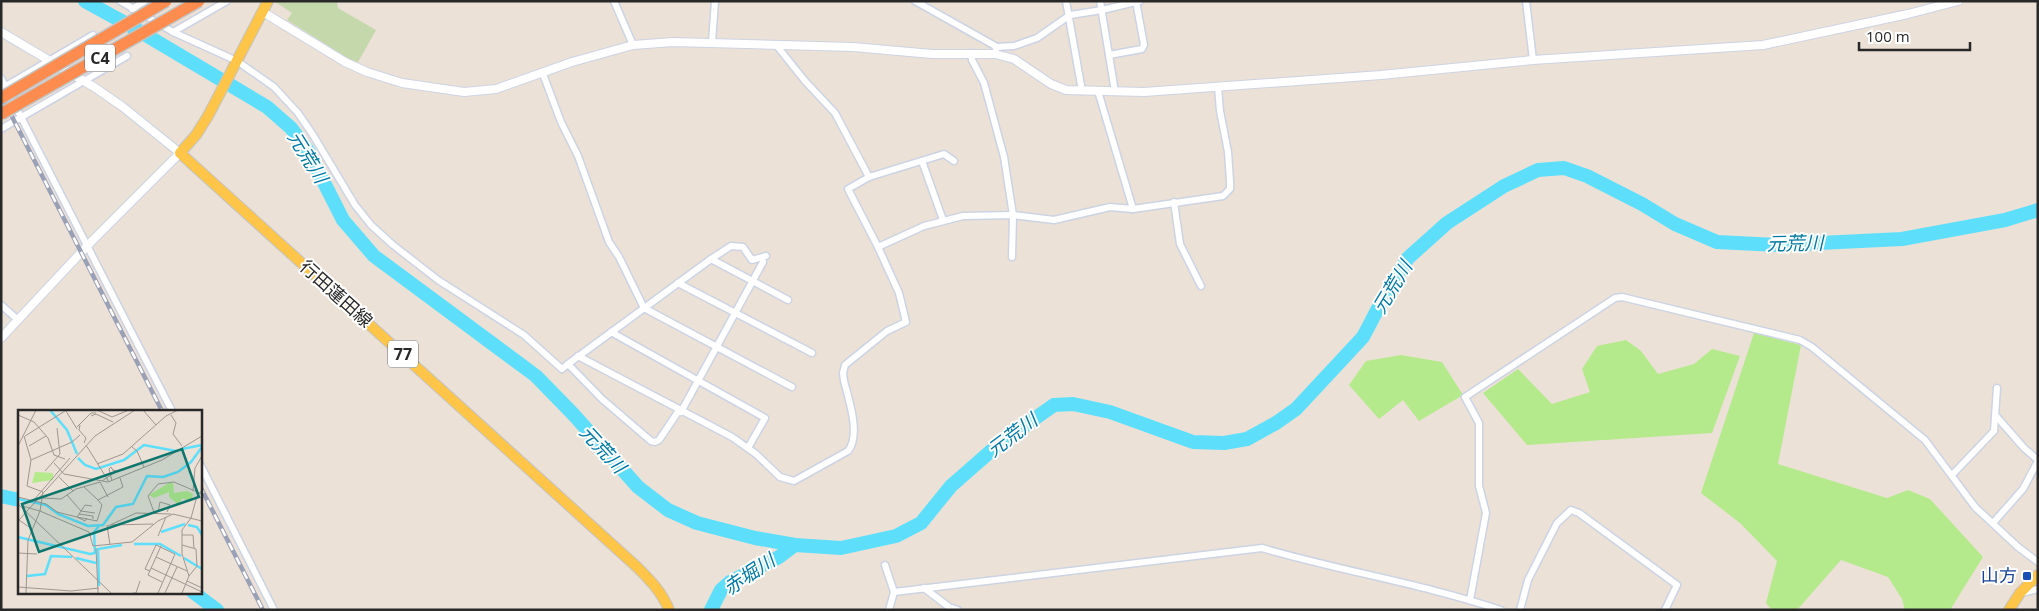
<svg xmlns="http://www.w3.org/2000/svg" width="2039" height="611" viewBox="0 0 2039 611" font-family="'Open Sans','Noto Sans JP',sans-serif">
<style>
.green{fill:#b4ea8c}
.cemetery{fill:#c5d8ac}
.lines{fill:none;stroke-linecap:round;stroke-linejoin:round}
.river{stroke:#5ddffc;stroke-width:14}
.minor-casing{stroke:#ccd3e3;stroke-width:9}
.tertiary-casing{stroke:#ccd3e3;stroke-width:10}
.primary-casing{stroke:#c3c3c3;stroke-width:12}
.minor{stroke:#fff;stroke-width:6}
.tertiary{stroke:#fff;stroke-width:8}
.primary{stroke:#ffc549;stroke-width:10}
.rail-casing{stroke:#9aa0b5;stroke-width:4.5}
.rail{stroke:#fff;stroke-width:2.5;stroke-dasharray:8;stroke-linecap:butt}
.motorway-bridge-casing{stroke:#c3c3c3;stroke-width:14;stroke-linecap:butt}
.motorway-bridge{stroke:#ff8c4f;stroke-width:11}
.transit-dot{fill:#1a4fb4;stroke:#fff;stroke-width:2}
.labels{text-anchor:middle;stroke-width:4;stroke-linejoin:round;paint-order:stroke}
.shield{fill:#fff;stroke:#686868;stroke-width:1}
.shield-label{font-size:16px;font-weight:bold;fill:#282828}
.street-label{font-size:18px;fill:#282828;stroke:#fff}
.transit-label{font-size:18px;fill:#164399;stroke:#fff;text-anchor:end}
.water-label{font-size:19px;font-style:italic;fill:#0079a3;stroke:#fff}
.inset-river{fill:none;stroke:#5ddffc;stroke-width:2.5}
.inset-road{fill:none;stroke:#9e9791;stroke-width:1}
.view{fill:#0f766e;fill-opacity:0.15;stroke:#0f766e;stroke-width:2.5}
.inset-edge{fill:none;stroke:#282828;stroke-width:2.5}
</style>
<rect width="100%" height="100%" fill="#ece1d7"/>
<g class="green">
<path d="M1754,333L1801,345L1778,464L1887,498L1908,490L1930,499L1983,557L1950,610H1905L1902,599L1888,577L1841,560L1797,610H1772L1766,603L1777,561L1740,523L1701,493Z"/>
<path d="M1626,340L1641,351L1658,374L1694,364L1712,349L1740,356L1712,433L1527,445L1483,393L1518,369L1552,404L1590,392L1582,369L1597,346Z"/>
<path d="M1401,355L1442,362L1463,395L1419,421L1403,400L1379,419L1349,385L1366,361Z"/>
</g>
<path class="cemetery" d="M274,1H337L338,8L376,30L357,64L287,20L292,13Z"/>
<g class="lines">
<g class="river">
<path d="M85,1L134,28L267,107L291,128L308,151L343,220L374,256L536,376L574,415L638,487L668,510L697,523L755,538L795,545L841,548L896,536L921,523L951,486L1000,443L1054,405L1073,404L1110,412L1193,442L1224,443L1247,439L1276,423L1296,409L1363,337L1383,299L1408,258L1447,223L1504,186L1538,170L1564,168L1587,176L1642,204L1675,224L1717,242L1777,245L1902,239L2005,220L2038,210"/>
<path d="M1,496L19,500"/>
<path d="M193,592L217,610"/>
<path d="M711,610L721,590L730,582L779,557L795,545"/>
</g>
<defs>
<g id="minor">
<path d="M120,1L173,32L237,61L274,87L298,113L313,135L355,205L371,225L393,245L438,280L524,335L562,369L568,364"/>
<path d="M614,1L633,45"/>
<path d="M915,1L997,47L996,49"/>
<path d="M1066,1L1082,91"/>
<path d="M1100,1L1109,55"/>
<path d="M1526,1L1533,60"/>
<path d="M132,9L145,1"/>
<path d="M173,32L227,1"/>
<path d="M712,42L715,1"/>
<path d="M777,46L805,81L835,113L869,177L848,189L878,247L924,226L963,216L1013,215L1054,220L1110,207L1133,209L1223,196L1230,189V181L1228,152L1220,111L1218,87"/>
<path d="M997,47L1014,46L1037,38L1070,15L1102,10L1140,1"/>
<path d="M971,53L972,60L984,83L1004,157L1013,215L1012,257"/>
<path d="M543,74L561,122L578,156L609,242L619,257L644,308L792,387"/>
<path d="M1,78L172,411"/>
<path d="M1,89L93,35"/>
<path d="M1098,91L1133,209"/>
<path d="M1115,92L1109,55L1142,49L1144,45L1136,1"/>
<path d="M1,129L127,56"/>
<path d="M922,161L943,220"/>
<path d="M869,177L944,154L954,161"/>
<path d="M1174,202L1180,244L1201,286"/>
<path d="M711,259L731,246L743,247L752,260L766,256"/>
<path d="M678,283L812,353"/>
<path d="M1,305L17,319"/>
<path d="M611,332L765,418L748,448"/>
<path d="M578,356L732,437L756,454L780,477L794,481L848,451C861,435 849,400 844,381L843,373L845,365L887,331L906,322L899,293L878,247"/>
<path d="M680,409L659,440L655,442L651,441L602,399L568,364L711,259L788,300"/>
<path d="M681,412L763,262"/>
<path d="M1996,416L2024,448L2038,460"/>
<path d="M200,464L274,610"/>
<path d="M1952,475L1994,431L1997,388"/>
<path d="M1993,523L2023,489L2038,461"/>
<path d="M885,565L894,592L889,610"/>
<path d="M924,588L949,607L958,610"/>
<path d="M894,592L1262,548C1341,571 1423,584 1501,610"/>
<path d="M2022,593L2038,589"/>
<path d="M1470,600L1486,513L1479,486V423L1465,397L1615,298L1622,297L1800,340L1812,347L1925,440L1975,507L2018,547L2038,562"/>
<path d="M1520,610L1528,580L1557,523L1571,510L1579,513L1677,585L1665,610"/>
</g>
<g id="tertiary">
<path d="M263,12L345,62L367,72L402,83L464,92L496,89L572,62L633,45L673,42L853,47L932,54H995L1014,59L1051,84L1066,90L1144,92L1381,75L1533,60L1763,45L1908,14L1958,1"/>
<path d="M1,32L94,87L123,107L180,153L88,245L1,338"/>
</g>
<g id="primary">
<path d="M268,1L208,116L196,135L180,153L637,567C650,580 662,592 669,610"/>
<path d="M2009,610L2020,593L2038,575"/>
</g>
</defs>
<use href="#minor" class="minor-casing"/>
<use href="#tertiary" class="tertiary-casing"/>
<use href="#primary" class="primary-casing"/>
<use href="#minor" class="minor"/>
<use href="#tertiary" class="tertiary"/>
<use href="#primary" class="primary"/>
<defs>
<g id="rail">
<path d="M1,95L162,411"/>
<path d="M200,486L263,610"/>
</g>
</defs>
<use href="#rail" class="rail-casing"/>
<use href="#rail" class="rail"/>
<defs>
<g id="motorway-bridge">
<path d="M1,98L166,1"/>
<path d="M1,114L199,1"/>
</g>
</defs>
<use href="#motorway-bridge" class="motorway-bridge-casing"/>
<use href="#motorway-bridge" class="motorway-bridge"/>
</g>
<rect class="transit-dot" x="2022" y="571" width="10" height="10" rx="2.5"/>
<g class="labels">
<g class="shield">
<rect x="85" y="44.5" width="30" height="27" rx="4"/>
<rect x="388" y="340.5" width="30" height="27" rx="4"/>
</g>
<g class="shield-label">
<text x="100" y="64">C4</text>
<text x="403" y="360">77</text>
</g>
<g class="street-label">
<text transform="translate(336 294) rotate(42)" y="6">行田蓮田線</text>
</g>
<g class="transit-label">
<text x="2017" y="582">山方</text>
</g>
<g class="water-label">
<text transform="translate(308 157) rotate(58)" y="7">元荒川</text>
<text transform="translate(1795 243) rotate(-1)" y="7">元荒川</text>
<text transform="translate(1392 287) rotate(-59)" y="7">元荒川</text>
<text transform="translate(1012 435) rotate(-37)" y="7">元荒川</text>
<text transform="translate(603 449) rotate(47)" y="7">元荒川</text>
<text transform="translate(749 574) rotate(-34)" y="7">赤堀川</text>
</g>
</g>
<g transform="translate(18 410)">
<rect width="184" height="184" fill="#ece1d7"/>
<path d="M17,62L35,63V70L14,73ZM151,73H155L156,83L169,81L175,84L173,92L164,88L161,95L151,87V82L136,88L131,85Z" fill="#b4ea8c"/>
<path class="inset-river" d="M32,0L49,20L59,44M164,39L184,35M60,48L67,55L78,59L106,50L126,35L158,41M0,89L28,95L40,104L70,116L85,115L98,97L115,94L129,66L145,67L160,62L173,52L184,37M170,115L179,117L184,125M143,122L167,114M0,127L72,144L77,143L76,122L81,116M116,134H142L163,146M58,148L78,153M166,148L184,159M9,166L27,164L33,146L54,147M81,176L80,139L104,135"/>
<path class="inset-road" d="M79,0L94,7L111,0M125,0L138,15M48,1L59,19M0,5L16,12L30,28L36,45L47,49M153,5L158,13L155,24L164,36M73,6L78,4L95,12M62,15L61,20L68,28L66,33M59,17L73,3H78M6,26L13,50L9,76L25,82L22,101L71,122L75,136L114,132L140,111L155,104L184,111M7,26L47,1M68,35L91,72M0,36L18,0M11,36L28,26M114,37L119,41L126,57M13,50L54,32L62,25M36,53L46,64L90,72L144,50L184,26M79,54L105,44L148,6L160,0M27,61L42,44L39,18M41,67L55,81M84,71L99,61L95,60M94,71L91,59L93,57L96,62M82,72L90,87M66,77L80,90L105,77L102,68M175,81L177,58L184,46M49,85L63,101L77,103M0,87L28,94L39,102L59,107M25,88L43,89L58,79L82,72M15,91L52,48M0,94L93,183M4,96L22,101L10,130L8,183M136,102L130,86L140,74L156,72L184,84M140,102L142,92L152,95L149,102M61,104L75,106V109M59,107L79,111L84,95L80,90M69,108L67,111L59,107L67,95L74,96M1,110L14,119M0,111L77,26L117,0M89,115L92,135M93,115L135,114M90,116L118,103L153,104M164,125H175L176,138M140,126L148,107M164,135L178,139L179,156L171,166M143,136L130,165L144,172M78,138L80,183M0,143L19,144M138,147L169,161M133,158L184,182M132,161L127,159L138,135L157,144L140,183M169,171L184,178M0,177L53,181L81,178M115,183H118L122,171M147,183L159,157M164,183L171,166L164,144V120L173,108L179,86L184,80"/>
<path class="view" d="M164,39L181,87L21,142L4,94Z"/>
<rect width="184" height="184" class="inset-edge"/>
</g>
<rect width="2039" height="611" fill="none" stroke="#282828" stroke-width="5"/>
<path d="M1859 42v8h111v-8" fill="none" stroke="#282828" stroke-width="2.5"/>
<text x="1866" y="42" font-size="15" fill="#282828" stroke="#ffffff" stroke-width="4" paint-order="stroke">100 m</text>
</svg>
